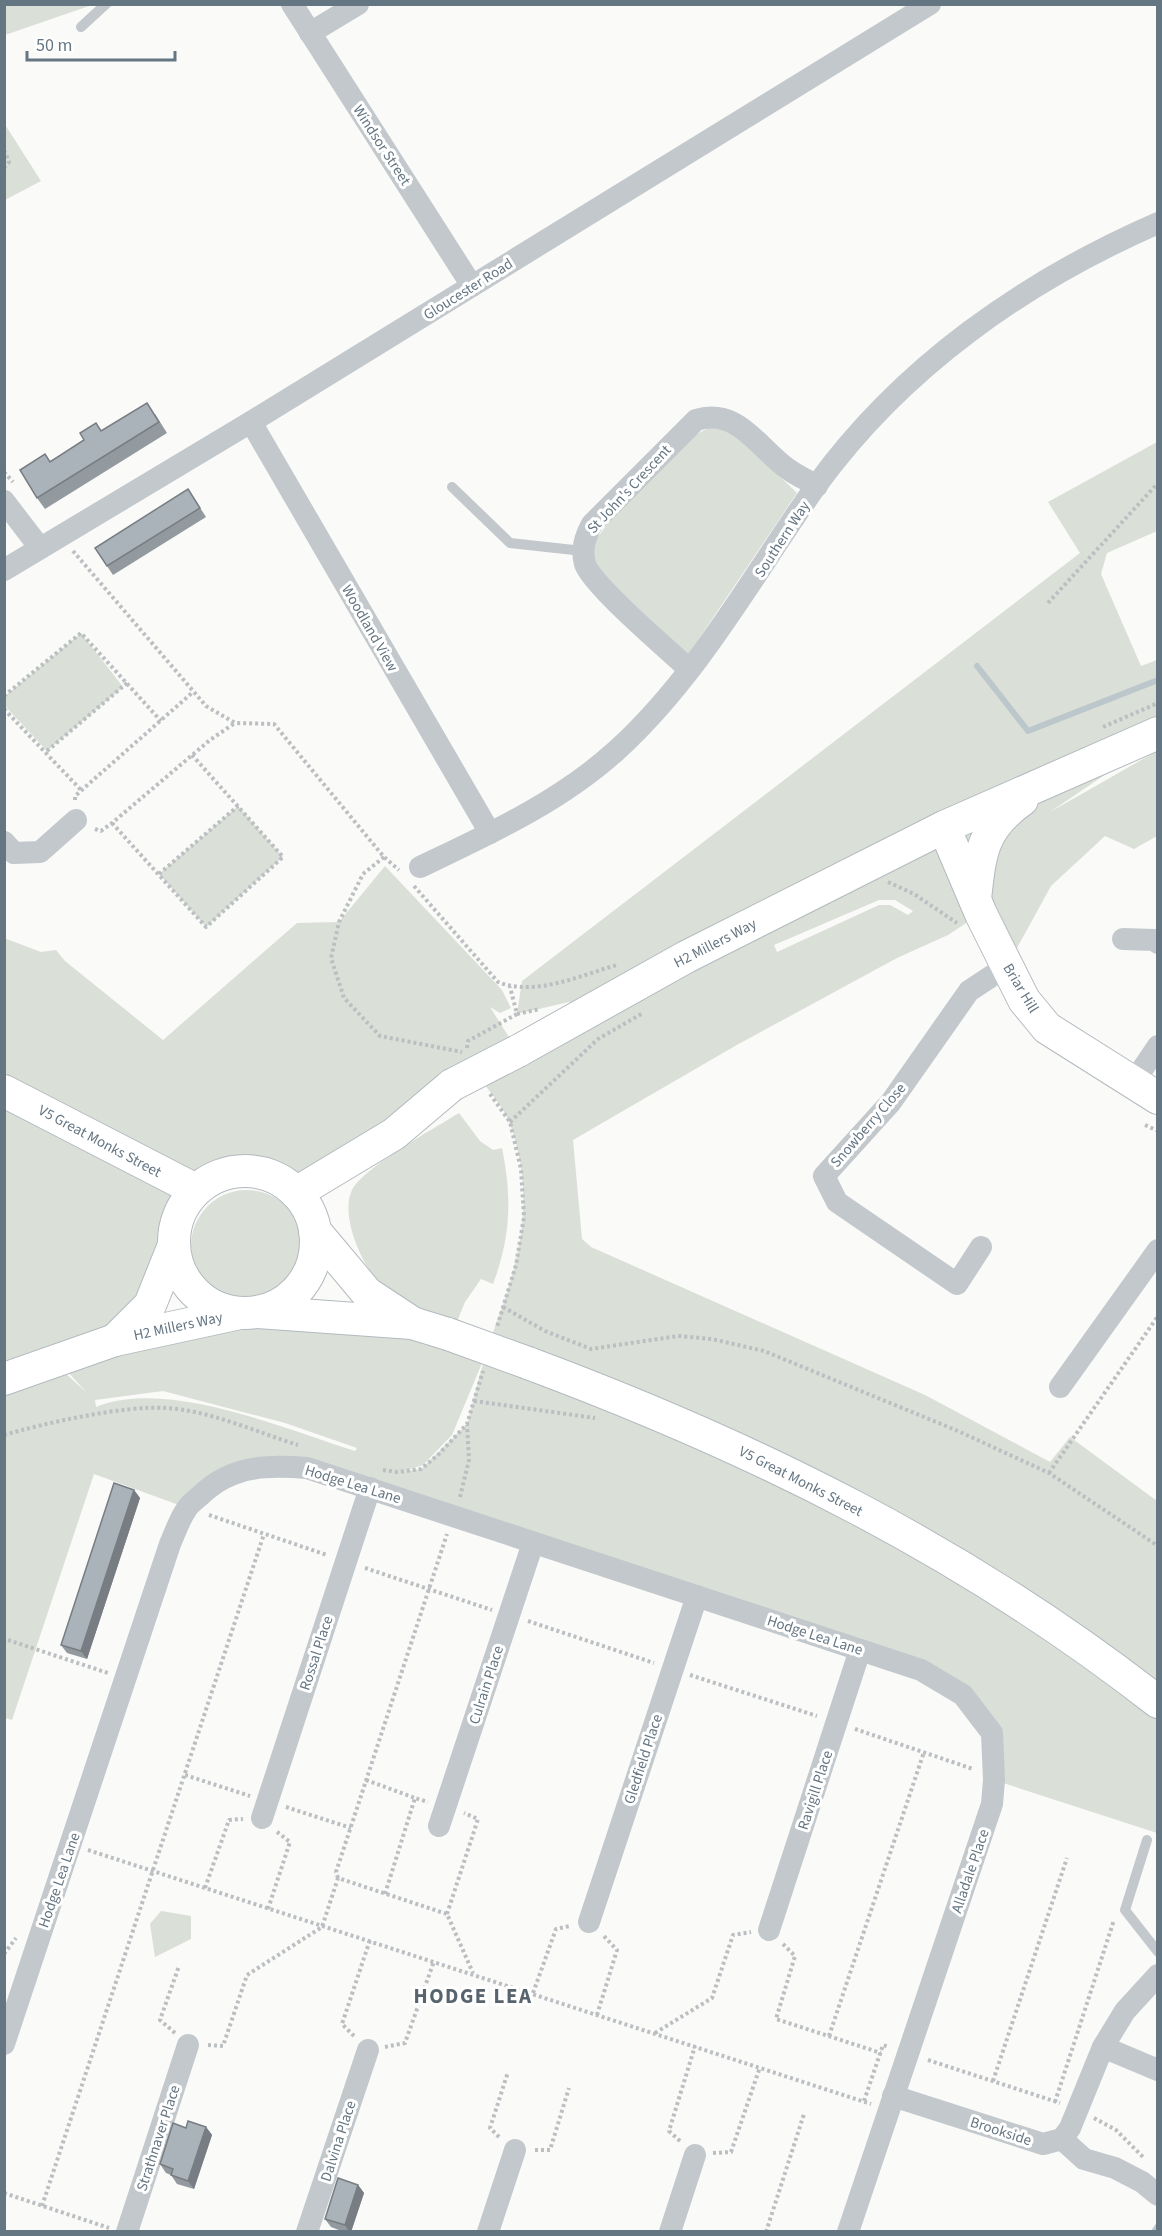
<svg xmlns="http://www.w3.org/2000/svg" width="1162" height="2236" viewBox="0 0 1162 2236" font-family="'Source Sans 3',sans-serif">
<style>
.green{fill:#dadfd7;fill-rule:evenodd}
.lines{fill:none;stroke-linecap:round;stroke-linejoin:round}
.stream{stroke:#bbc7cb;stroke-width:6}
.secondary-casing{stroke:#b3babf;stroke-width:34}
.path{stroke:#bbbfc2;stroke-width:4;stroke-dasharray:3 3;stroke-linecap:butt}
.lane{stroke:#c3c8cc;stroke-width:10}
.street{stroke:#c3c8cc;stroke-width:22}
.secondary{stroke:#fff;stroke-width:32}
.secondary-bridge-casing{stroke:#b3babf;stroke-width:34;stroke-linecap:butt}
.secondary-bridge{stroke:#fff;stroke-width:32}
.wall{fill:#929a9f}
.shaded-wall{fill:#777d82}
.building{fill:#aab3b9;stroke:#777d82;stroke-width:1.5}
.labels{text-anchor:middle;stroke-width:6;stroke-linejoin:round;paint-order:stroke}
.street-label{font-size:15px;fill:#657683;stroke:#fff}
.district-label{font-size:21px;font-weight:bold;letter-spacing:1.5px;fill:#57646e;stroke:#fff}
</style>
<rect width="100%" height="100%" fill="#fafaf8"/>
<g class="green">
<path d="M5,4H92V5L5,35Z"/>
<path d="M4,123L41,181L5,200H4Z"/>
<path d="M710,427L733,431L797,493L688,655L593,566L594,542L609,522L686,440Z"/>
<path d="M1157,442V531L1107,553L1101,574L1141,666L1157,660V733L1112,770L1050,812L1157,751V836L1134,849L1105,836L1051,886L1007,966L980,914L948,935L897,958L735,1046L573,1140L582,1239L591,1247L925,1395L1050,1462L1070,1437L1157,1501V1833L994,1780L992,1733L963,1695L273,1465L187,1508L94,1474L12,1720L5,1718L4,938L41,952L56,950L65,961L163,1040L297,923L339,922L385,866L502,990L511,1008L500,1013L490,1007L517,1050L592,1009L569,1002L517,1014L522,981L1080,553L1048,502ZM879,900H895L913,911L908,915L890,905H879L777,952L774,945ZM477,1075C488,1090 504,1107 510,1124C539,1204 516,1273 487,1348L291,1310L125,1329C137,1309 148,1289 160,1269C164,1262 171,1253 174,1245C177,1235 175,1224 180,1213C201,1163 258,1163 296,1193ZM108,1343L69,1373L86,1392L54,1363ZM485,1356L467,1424L421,1469L404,1471L423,1465L452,1435ZM163,1391L285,1423L357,1448L355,1451C285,1429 167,1378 96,1407L95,1400Z"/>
<path d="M81,633L123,687L47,751L5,706V696Z"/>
<path d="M238,806L283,857L206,927L159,874Z"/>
<path d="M459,1113L480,1141L493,1150L502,1148C512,1198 511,1236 493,1284L481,1279L465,1302L456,1324C434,1313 406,1303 386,1289C364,1272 339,1216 352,1190C364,1167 435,1128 459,1113Z"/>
<circle cx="247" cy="1246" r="56"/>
<path d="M161,1911L191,1916V1939L155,1957L150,1924Z"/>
</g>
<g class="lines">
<g class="stream">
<path d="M977,666L1028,731L1158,680"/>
<path d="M1154,2232L1158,2226"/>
</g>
<defs>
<g id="secondary">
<path d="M944,827L981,914L1024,1000L1047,1028L1158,1098"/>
<path d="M975,899C980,853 982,828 1022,800"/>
<path d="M518,1051L686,957L944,827L1158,733"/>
<path d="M4,1091L196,1190"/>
<circle cx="245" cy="1242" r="71"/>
<path d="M296,1193L394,1134L452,1085"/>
<path d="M315,1231L367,1293L411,1322"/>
<path d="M258,1312L412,1323L448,1334"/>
<path d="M115,1340L150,1305L174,1245"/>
<path d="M528,1363C756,1448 965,1551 1158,1702"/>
<path d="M4,1379L115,1340L240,1313"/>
</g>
</defs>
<use href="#secondary" class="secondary-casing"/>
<g class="path">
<path d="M4,150L9,162L4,168"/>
<path d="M4,472L13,482"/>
<path d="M73,551L206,706L235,723L274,724L384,857L399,870"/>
<path d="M1048,603L1158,483"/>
<path d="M4,696L81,633L161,721"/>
<path d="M4,709L81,790"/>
<path d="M1103,727L1158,703"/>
<path d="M47,751L127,683"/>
<path d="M75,800V796L193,692"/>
<path d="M112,823L206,927L283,857L192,755"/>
<path d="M95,829L101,831L112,823L210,740L235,723"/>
<path d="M384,857L363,874L339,922L331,958L344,998L380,1036L462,1052"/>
<path d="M159,874L238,806"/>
<path d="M888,882L914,894L957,923"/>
<path d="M414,886L498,982C535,997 581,975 617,965"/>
<path d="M517,1014L540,1009"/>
<path d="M467,1048L468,1041L517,1014L510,987"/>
<path d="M490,1094L510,1122L521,1169L524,1217L516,1265L497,1327"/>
<path d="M510,1122L598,1039L643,1013"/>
<path d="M1145,1125L1158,1131"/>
<path d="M503,1307L545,1331L591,1349L678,1336L712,1339L764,1351L958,1431L1049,1473L1158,1546"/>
<path d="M474,1401L595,1418"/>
<path d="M4,1435C45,1423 125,1405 166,1408C209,1410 258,1433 298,1445"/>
<path d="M383,1470L397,1472L421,1469L438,1455L467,1424L483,1371"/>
<path d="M1049,1473L1158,1316"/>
<path d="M460,1497L469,1460L467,1425"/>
<path d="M209,1515L327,1555"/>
<path d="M365,1568L492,1610"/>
<path d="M528,1621L654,1663"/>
<path d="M8,1640L108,1673"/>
<path d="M690,1675L817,1716"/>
<path d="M855,1729L973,1769"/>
<path d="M185,1775L250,1796"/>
<path d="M366,1780L415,1798"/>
<path d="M286,1807L351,1828"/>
<path d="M88,1850L871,2104"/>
<path d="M338,1878L336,1872L447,1534"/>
<path d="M205,1888L229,1820L243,1819"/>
<path d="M385,1894L415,1798L428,1802"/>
<path d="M268,1909L290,1842L276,1831"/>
<path d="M447,1914L478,1819L464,1813"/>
<path d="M783,1944L795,1956L776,2019L881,2053"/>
<path d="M4,1954L16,1938"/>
<path d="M533,1993L556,1929L570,1926"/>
<path d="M597,2015L617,1950L602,1934"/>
<path d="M175,2033L160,2020L179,1966"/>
<path d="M655,2033L712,1998L733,1935L751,1932"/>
<path d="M354,2036L342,2024L370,1940"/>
<path d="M829,2036L924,1752"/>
<path d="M208,2045L223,2046L247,1975L322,1927L338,1878L447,1914L473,1973"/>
<path d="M385,2047L405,2043L434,1961"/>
<path d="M928,2060L1060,2103"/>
<path d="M993,2081L1067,1858"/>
<path d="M864,2101L883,2045L889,2047"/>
<path d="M1055,2102L1114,1920"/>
<path d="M1094,2118L1116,2130L1144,2158"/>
<path d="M499,2137L490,2128L508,2072"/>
<path d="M680,2141L669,2131L695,2046"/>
<path d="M535,2150H550L569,2088"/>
<path d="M713,2153L731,2152L760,2067"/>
<path d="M4,2193L109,2228"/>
<path d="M42,2206L264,1534"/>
<path d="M766,2232L804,2114"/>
</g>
<g class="lane">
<path d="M81,27L106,4"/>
<path d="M452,487L510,543L583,551"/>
<path d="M1147,1840L1125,1910L1158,1952"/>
</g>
<g class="street">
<path d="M292,4L472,286"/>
<path d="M310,33L358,4"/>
<path d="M251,422L490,833"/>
<path d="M4,501L40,548"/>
<path d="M4,570L251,422L930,4"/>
<path d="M689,669C668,650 592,585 585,564C581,549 585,537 592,524L696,420C738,407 758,448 788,469C797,476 808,480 817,486"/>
<path d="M4,842L14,853L40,852L76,820"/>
<path d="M420,867C489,834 560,802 617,750C699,675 753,575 816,486C902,367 1025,281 1158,223"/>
<path d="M1123,939L1154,940L1158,943"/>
<path d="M1133,1083L1158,1046"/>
<path d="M981,1247L957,1284L837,1202L824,1176L891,1102L969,991L1007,966"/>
<path d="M1060,1387L1158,1250"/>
<path d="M262,1818L370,1488"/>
<path d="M439,1826L533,1543"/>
<path d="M589,1922L697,1596"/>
<path d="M769,1930L860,1650"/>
<path d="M4,2044L170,1544C175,1533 179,1520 186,1510C189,1504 197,1499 202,1494C233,1465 268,1465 307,1468L921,1670L963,1695L992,1733L994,1780L992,1804L848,2232"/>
<path d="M1103,2047L1158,2070"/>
<path d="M893,2096L1043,2144L1062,2139L1070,2128L1103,2047L1125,2011L1158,1975"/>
<path d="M1062,2139L1084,2159L1115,2168L1142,2182L1158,2195"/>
<path d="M127,2232L188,2045"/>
<path d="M307,2232L368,2050"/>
<path d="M488,2232L515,2150"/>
<path d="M670,2232L695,2155"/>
</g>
<use href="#secondary" class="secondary"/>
<defs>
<g id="secondary-bridge">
<path d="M452,1085L518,1051"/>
<path d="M448,1334L528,1363"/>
</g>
</defs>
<use href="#secondary-bridge" class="secondary-bridge-casing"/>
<use href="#secondary-bridge" class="secondary-bridge"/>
</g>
<g class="wall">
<path d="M155,414L167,433L45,509L37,498L50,461L101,431Z"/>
<path d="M188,489L206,517L113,575L107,566Z"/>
<path d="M134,1490L140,1498L87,1659L67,1653L61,1645Z"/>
<path d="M206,2127L212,2135L194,2189L177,2184L171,2175L166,2173L160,2164L186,2128Z"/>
<path d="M358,2185L364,2193L351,2232H344L331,2227L325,2219Z"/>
</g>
<g class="shaded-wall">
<path d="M134,1490L140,1498L87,1659L81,1651Z"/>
<path d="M206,2127L212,2135L194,2189L188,2181Z"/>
<path d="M358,2185L364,2193L351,2232H349L345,2225Z"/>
</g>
<g class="building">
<path d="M147,403L159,422L37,498L20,470L45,454L50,462L84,440L80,433L96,423L101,431Z"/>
<path d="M188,489L200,508L107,566L95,548Z"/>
<path d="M114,1483L134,1490L81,1651L61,1645Z"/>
<path d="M188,2121L206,2127L188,2181L171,2175L173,2169L160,2164L173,2123L186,2128Z"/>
<path d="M338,2178L358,2185L345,2225L325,2219Z"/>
</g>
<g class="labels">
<g class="street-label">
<text transform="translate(382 145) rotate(57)" y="5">Windsor Street</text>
<text transform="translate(468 289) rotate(-32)" y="5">Gloucester Road</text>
<text transform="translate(629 489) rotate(-47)" y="5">St John's Crescent</text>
<text transform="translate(782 539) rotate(-57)" y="5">Southern Way</text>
<text transform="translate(370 628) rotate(60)" y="5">Woodland View</text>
<text transform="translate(715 943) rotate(-27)" y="5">H2 Millers Way</text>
<text transform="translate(1021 988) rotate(59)" y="5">Briar Hill</text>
<text transform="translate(868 1125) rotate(-49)" y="5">Snowberry Close</text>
<text transform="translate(100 1141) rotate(28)" y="5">V5 Great Monks Street</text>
<text transform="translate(178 1326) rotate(-12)" y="5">H2 Millers Way</text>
<text transform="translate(801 1481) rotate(27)" y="5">V5 Great Monks Street</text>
<text transform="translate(353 1484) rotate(17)" y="5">Hodge Lea Lane</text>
<text transform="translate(815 1635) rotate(18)" y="5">Hodge Lea Lane</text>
<text transform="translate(316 1653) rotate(-72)" y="5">Rossal Place</text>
<text transform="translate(486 1685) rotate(-72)" y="5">Culrain Place</text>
<text transform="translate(643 1759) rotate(-72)" y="5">Gledfield Place</text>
<text transform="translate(815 1790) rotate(-72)" y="5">Ravigill Place</text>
<text transform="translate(970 1871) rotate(-71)" y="5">Alladale Place</text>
<text transform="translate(59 1880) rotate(-71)" y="5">Hodge Lea Lane</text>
<text transform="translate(1001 2131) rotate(18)" y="5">Brookside</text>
<text transform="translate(158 2138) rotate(-72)" y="5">Strathnaver Place</text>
<text transform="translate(338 2141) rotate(-72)" y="5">Dalvina Place</text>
</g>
<g class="district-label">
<text x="473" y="2003">HODGE LEA</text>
</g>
</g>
<rect width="1162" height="2236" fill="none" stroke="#657683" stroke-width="12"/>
<path d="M27 51v9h148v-9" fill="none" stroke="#657683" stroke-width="3"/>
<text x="36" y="51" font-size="18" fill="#657683" stroke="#ffffff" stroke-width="4.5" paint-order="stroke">50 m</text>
</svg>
